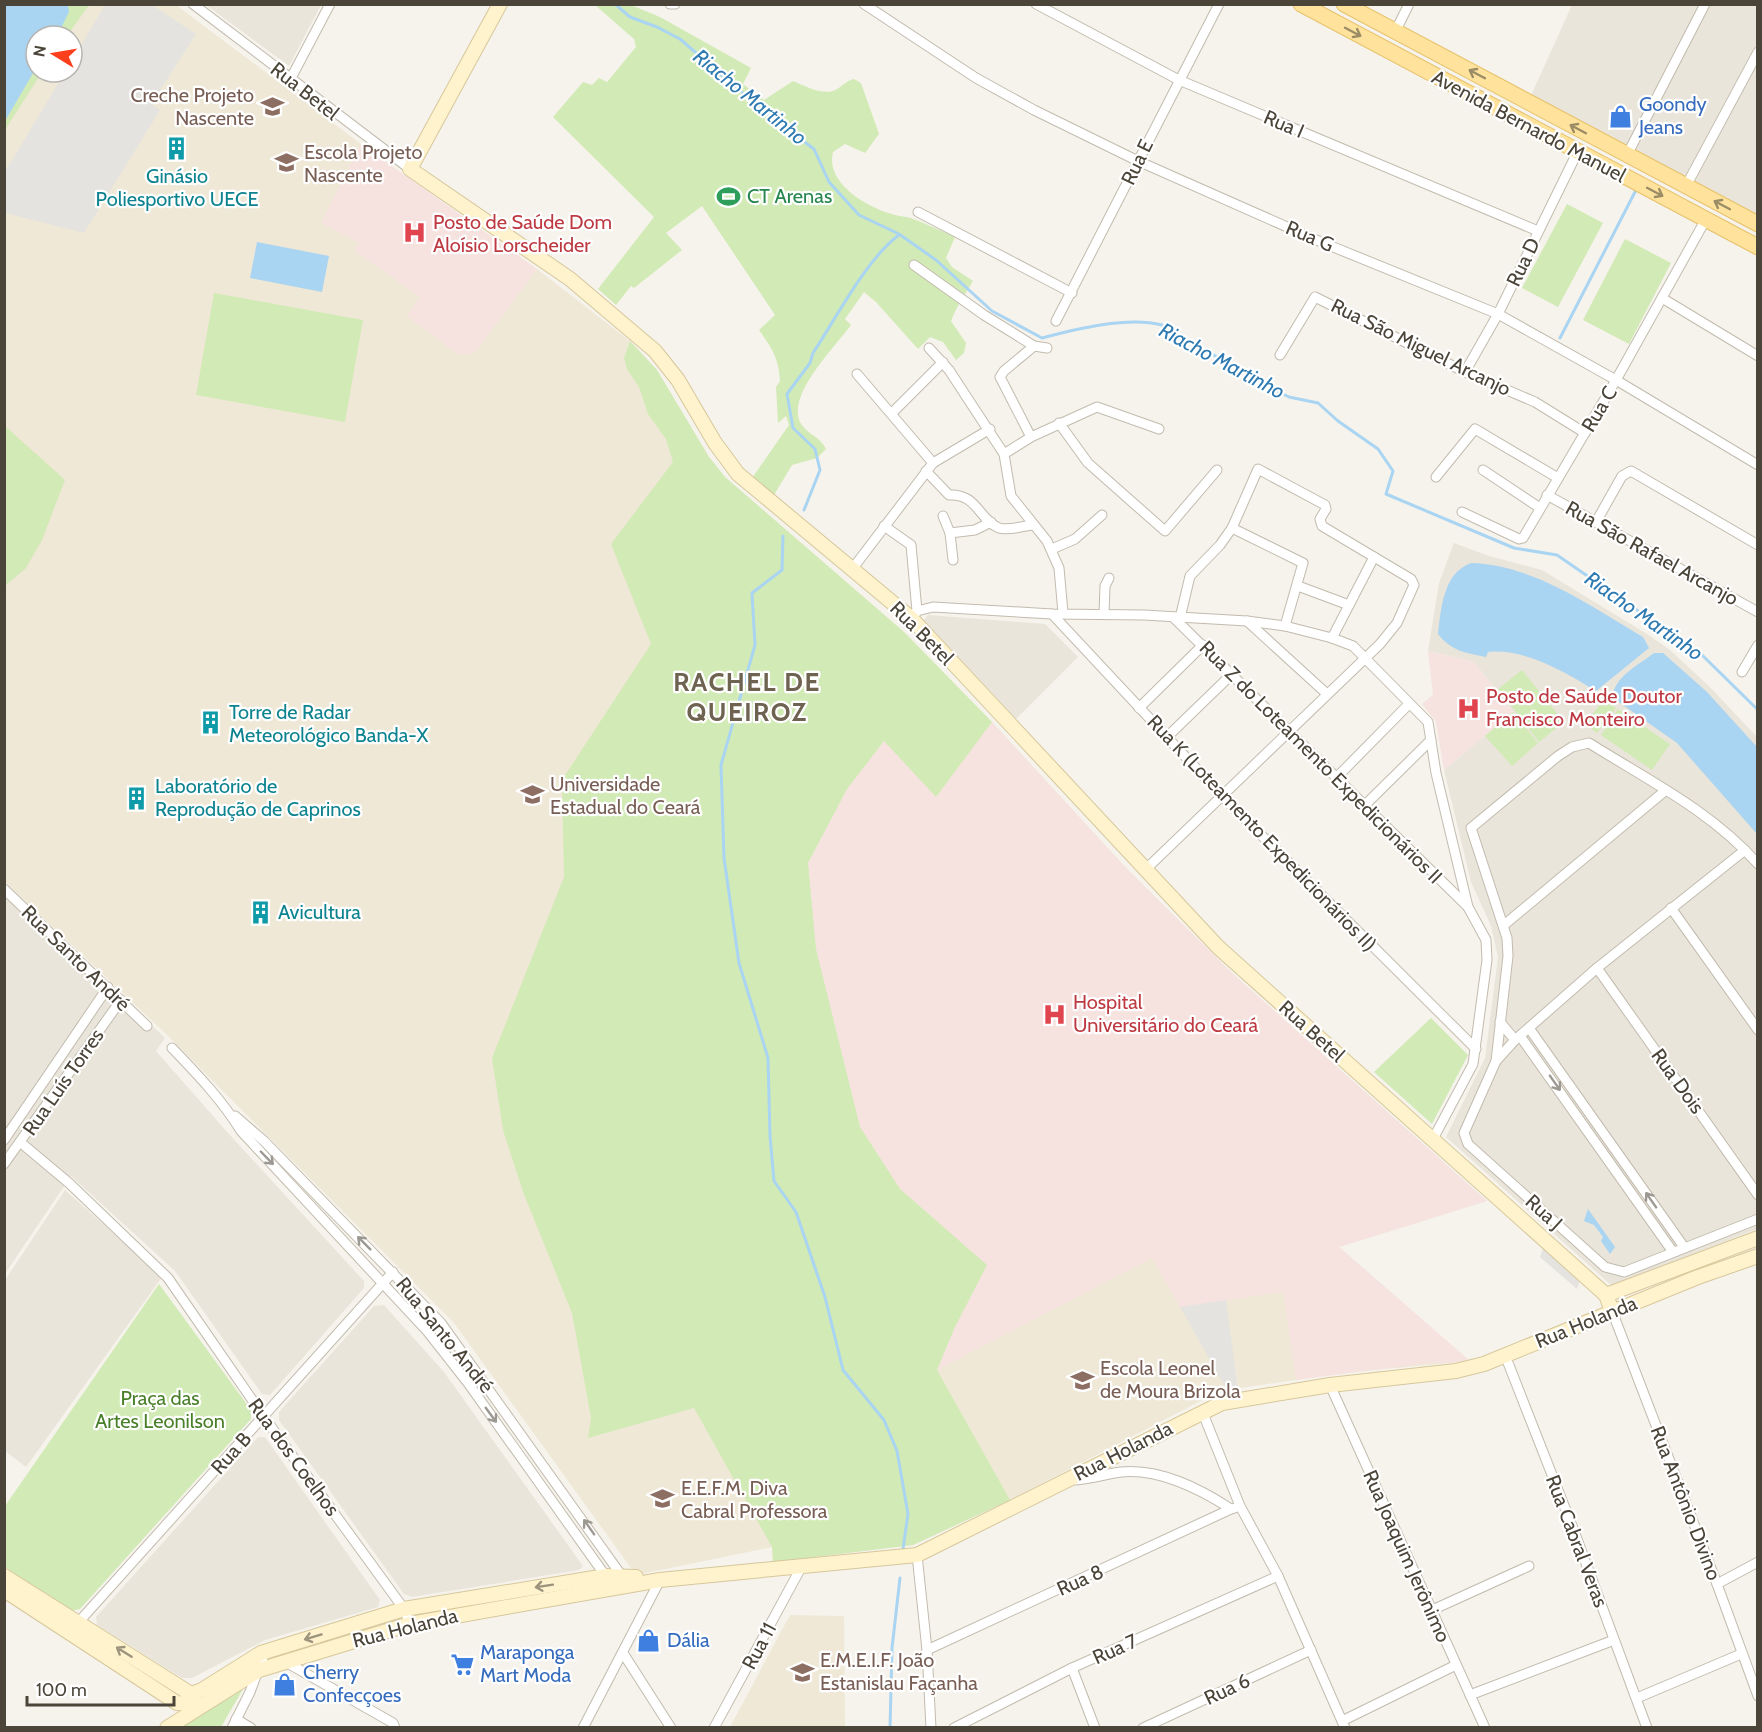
<svg xmlns="http://www.w3.org/2000/svg" width="1762" height="1732" viewBox="0 0 1762 1732" font-family="Cabin,sans-serif">
<style>
.residential{fill:#eae5da}
.education{fill:#efe8d6;fill-rule:evenodd}
.medical{fill:#f6e3e0}
.green{fill:#d2eab5}
.parking{fill:#e5e3e0}
.water{fill:#a9d4f2}
.lines{fill:none;stroke-linecap:round;stroke-linejoin:round}
.stream{stroke:#a9d4f2;stroke-width:3}
.street-casing{stroke:#c2bbae;stroke-width:11}
.secondary-casing{stroke:#d6c79b;stroke-width:16}
.primary-casing{stroke:#e6c16a;stroke-width:17}
.street{stroke:#fff;stroke-width:9}
.secondary{stroke:#fff3cd;stroke-width:14}
.primary{stroke:#ffe39c;stroke-width:15}
.oneway{stroke:#9c8c66}
.oneway2{stroke:#9c9892}
.oneway3{stroke:#9c937c}
.labels{text-anchor:middle;stroke-width:4.5;stroke-linejoin:round;paint-order:stroke}
.street-label{font-size:20px;fill:#4b4439;stroke:#fff}
.education-label{font-size:20px;fill:#785e54;stroke:#fff;text-anchor:start}
.shop-label{font-size:20px;fill:#366cbe;stroke:#fff;text-anchor:start}
.culture-label{font-size:20px;fill:#0d838f;stroke:#fff;text-anchor:start}
.leisure-label{font-size:20px;fill:#27864d;stroke:#fff;text-anchor:start}
.health-label{font-size:20px;fill:#be3a42;stroke:#fff;text-anchor:start}
.park-label{font-size:20px;fill:#4a7f2a;stroke:#fff}
.water-label{font-size:21px;font-style:italic;fill:#2e7ab2;stroke:#fff}
.district-label{font-size:26px;font-weight:bold;letter-spacing:1.5px;fill:#6e6250;stroke:#fff}
</style>
<rect width="100%" height="100%" fill="#f6f3ec"/>
<g class="residential">
<path d="M206,5H321L289,66Z"/>
<path d="M1572,5H1757V224L1528,102Z"/>
<path d="M1454,543L1489,556L1542,570L1647,634L1670,650L1710,687L1757,737V1229L1612,1286L1446,1137L1485,1058L1498,957L1491,926L1471,882L1444,770L1513,712L1474,662L1428,651L1439,583Z"/>
<path d="M928,615L1045,624L1078,657L1016,719L924,620Z"/>
<path d="M5,885L165,1038L156,1051L228,1133L364,1281V1288L270,1395L262,1394L175,1271L71,1176L5,1274Z"/>
<path d="M65,1190L162,1277L26,1467L5,1451V1280Z"/>
<path d="M384,1305L444,1372L583,1566L579,1570L412,1597L404,1594L279,1420V1412L374,1306Z"/>
<path d="M258,1437H265L380,1600L378,1607L265,1640L192,1678H182L97,1625L96,1617Z"/>
</g>
<g class="education">
<path d="M4,5H176L361,144L350,167L360,244L355,251L420,297L475,352L537,269L630,341L657,370L709,457L725,477L904,632L992,722L1127,869L1233,974L1487,1201L1339,1247L1470,1361L1342,1373L1227,1390L1206,1398L1010,1500L913,1545L773,1562L772,1547L636,1575L454,1323L167,1035L5,882ZM36,36H72V72H36Z"/>
<path d="M790,1615L844,1616L845,1727H730Z"/>
</g>
<g class="medical">
<path d="M361,144L537,269L475,353L459,355L407,316L420,297L355,251L359,243L321,223Z"/>
<path d="M1428,651L1474,662L1513,712L1444,770L1436,722L1422,704L1433,695Z"/>
<path d="M992,722L1127,869L1233,974L1487,1201L1339,1247L1470,1361L1420,1364L1296,1380L1283,1292L1180,1307L1152,1258L937,1370L955,1327L987,1265L900,1189L860,1127L816,949L808,863L847,789L885,740L936,797Z"/>
</g>
<g class="green">
<path d="M5,5H89L67,36H36V72H42L5,130Z"/>
<path d="M595,5H631L660,17L751,68L743,84L764,100L793,81C805,86 825,97 837,89C844,85 846,81 854,79L861,83L879,134L865,153L845,144L833,152C825,184 868,208 895,215C901,217 907,216 913,219C927,224 941,231 955,237L946,258L952,267L973,281C965,295 957,305 951,321L966,343L964,353L956,360L943,342L930,337L918,349L876,302L864,292L845,319L851,325C835,347 787,394 800,422C806,434 821,437 826,449L817,458L792,465L774,495L752,478L789,425L786,416L778,423L776,387L780,381C779,359 772,348 759,330L775,315L702,206L666,233L682,250L634,288L631,286L616,305L598,289L654,217L553,117L583,82L592,85L599,78L607,82L636,47L634,39Z"/>
<path d="M1567,204L1603,223L1558,307L1522,288Z"/>
<path d="M1625,239L1671,263L1629,344L1583,320Z"/>
<path d="M214,293L363,320L345,422L196,395Z"/>
<path d="M630,341L657,370L709,457L725,477L904,632L992,722L936,797L884,741L847,789L808,863L816,949L860,1127L900,1189L987,1265L955,1327L937,1370L1010,1500L913,1545L773,1562L772,1547L694,1408L588,1438L591,1418L572,1313L523,1192L503,1130L492,1058L564,877L562,780L651,644L611,544L673,462L666,439L648,414L639,387L627,369L624,358Z"/>
<path d="M5,426L65,480L42,540L26,568L5,586Z"/>
<path d="M1522,670L1564,722L1539,742L1498,689Z"/>
<path d="M1604,699L1616,708L1597,733L1585,724Z"/>
<path d="M1618,709L1670,744L1652,770L1601,735Z"/>
<path d="M1513,712L1538,743L1512,766L1485,736Z"/>
<path d="M1431,1018L1468,1055L1432,1124L1374,1072Z"/>
<path d="M159,1284L251,1410V1419L80,1609L70,1611L5,1567V1506Z"/>
<path d="M243,1689L221,1727H178Z"/>
</g>
<g class="parking">
<path d="M105,5H152L196,34L151,104L160,110L84,233L5,213V172L65,72H72V60Z"/>
<path d="M1543,1248L1580,1280L1577,1289L1540,1257Z"/>
<path d="M1226,1300L1238,1389L1227,1390L1180,1307Z"/>
</g>
<g class="water">
<path d="M4,5H68L69,12L57,36H36V68L5,121Z"/>
<path d="M257,242L329,256L322,292L250,278Z"/>
<path d="M1471,563C1532,564 1592,607 1643,637L1649,648L1596,691C1565,672 1525,648 1488,652L1486,657C1466,653 1451,651 1438,634C1441,609 1443,573 1471,563Z"/>
<path d="M1654,653H1663L1707,692L1757,747V834L1677,743L1613,698C1612,678 1640,664 1654,653Z"/>
<path d="M1588,1209L1615,1247L1610,1254L1601,1241L1603,1237L1594,1225L1584,1221Z"/>
</g>
<g class="lines">
<g class="stream">
<path d="M615,4L630,17L657,27L680,39L768,115L814,149L829,182L859,215L899,234L936,260L992,311L1042,338C1076,329 1128,316 1162,325L1265,385L1289,397L1318,403L1338,421L1378,449L1393,471L1386,494L1514,548L1557,555L1702,655L1758,710"/>
<path d="M1560,338L1636,190"/>
<path d="M804,510L820,470L815,449L793,428L787,394L810,363L813,353C835,320 867,258 899,235"/>
<path d="M783,536L782,570L752,593L755,645L721,765L724,858L739,963L768,1058L770,1136L774,1181L796,1212L825,1297L843,1370L884,1420L897,1451L908,1514L903,1549"/>
<path d="M890,1728L892,1648L900,1578"/>
</g>
<defs>
<g id="street">
<path d="M193,4L410,169"/>
<path d="M670,4H675"/>
<path d="M864,4L976,78L1034,110L1138,161L1321,242L1498,314L1616,380L1758,465"/>
<path d="M1036,4L1179,80L1538,231"/>
<path d="M1395,32L1409,4"/>
<path d="M290,80L330,4"/>
<path d="M1627,155L1705,4"/>
<path d="M1686,186L1758,52"/>
<path d="M918,212L1072,293"/>
<path d="M914,265L984,315L1034,346L1047,348"/>
<path d="M1662,298L1758,356"/>
<path d="M1056,321L1219,4"/>
<path d="M929,348L949,370L1004,454L1011,496L1047,541L1059,568L1063,613"/>
<path d="M1280,355L1315,297L1465,372L1535,402L1585,433"/>
<path d="M1465,372L1498,314L1578,151"/>
<path d="M857,374L933,463"/>
<path d="M892,413L943,362"/>
<path d="M1059,423L1088,463L1165,531L1217,470"/>
<path d="M1031,437L1000,377L1004,371L1034,346"/>
<path d="M1004,454L1031,437L1097,407L1159,429"/>
<path d="M1483,470L1540,508"/>
<path d="M926,471L949,495C977,493 979,520 999,528C1009,531 1023,526 1033,525"/>
<path d="M1436,477L1475,429L1558,478"/>
<path d="M1547,495L1758,612"/>
<path d="M1462,512L1519,539L1523,538L1616,380L1706,219"/>
<path d="M943,516L950,533L953,560"/>
<path d="M1596,522L1622,476L1631,471L1758,545"/>
<path d="M884,526L911,545L917,611"/>
<path d="M1232,528L1303,563L1285,626"/>
<path d="M950,533L975,530L991,522"/>
<path d="M1052,549L1075,539L1102,515"/>
<path d="M853,568L933,463L990,429"/>
<path d="M1298,586L1349,605"/>
<path d="M1052,614L1223,797L1476,1049"/>
<path d="M1104,614L1105,586L1109,578"/>
<path d="M1173,617L1467,906"/>
<path d="M912,619L917,611L933,607L1052,614L1144,615L1247,621L1285,626L1332,638L1353,646L1428,722L1436,773L1468,907L1486,940L1487,960L1473,1064L1433,1139"/>
<path d="M1247,621L1327,694"/>
<path d="M1332,638L1374,557"/>
<path d="M1742,672L1758,645"/>
<path d="M1139,708L1203,645"/>
<path d="M1167,737L1232,674"/>
<path d="M1337,777L1409,704"/>
<path d="M1365,805L1431,740"/>
<path d="M1745,850L1597,968L1515,1040L1496,1061L1464,1133L1468,1144L1605,1267L1624,1272L1758,1219"/>
<path d="M1145,870L1380,644L1397,623L1414,585L1411,579L1322,526L1320,519L1326,509L1325,505L1258,469L1232,528L1220,545L1190,576L1180,618"/>
<path d="M4,889L147,1026"/>
<path d="M1671,908L1758,1030"/>
<path d="M1504,925L1666,790"/>
<path d="M1597,968L1758,1195"/>
<path d="M1500,1022L1515,1040"/>
<path d="M1529,1028L1684,1247"/>
<path d="M1520,1036L1673,1252"/>
<path d="M172,1048C198,1075 222,1100 241,1131L428,1332L468,1383L607,1578"/>
<path d="M1496,1061L1508,956L1507,938L1471,828L1558,756L1572,747L1589,743C1648,780 1711,811 1758,864"/>
<path d="M235,1116L264,1141L441,1323L624,1579"/>
<path d="M4,1140L108,987"/>
<path d="M20,1142L69,1183L168,1278L264,1417L404,1609L410,1624"/>
<path d="M4,1164L121,1000"/>
<path d="M1612,1311L1717,1584L1758,1696"/>
<path d="M1505,1355L1574,1531L1647,1728"/>
<path d="M1330,1385L1485,1728"/>
<path d="M1202,1411L1240,1506L1278,1576L1345,1728"/>
<path d="M1075,1480C1091,1479 1106,1474 1121,1472C1160,1468 1200,1489 1231,1509L1235,1508"/>
<path d="M917,1555L927,1650L931,1728"/>
<path d="M1717,1584L1758,1562"/>
<path d="M1430,1611L1529,1566"/>
<path d="M76,1625L393,1272"/>
<path d="M927,1650L1231,1509"/>
<path d="M623,1653L671,1728"/>
<path d="M284,1661L393,1723L395,1728"/>
<path d="M1072,1668L1095,1728"/>
<path d="M1470,1695L1614,1640"/>
<path d="M1637,1698L1741,1654"/>
<path d="M236,1719L251,1728"/>
<path d="M1342,1721L1456,1665"/>
<path d="M232,1728L250,1692L265,1652"/>
<path d="M583,1728L660,1580"/>
<path d="M714,1728L803,1564"/>
<path d="M954,1728L1072,1668L1278,1576"/>
<path d="M1143,1728L1311,1650"/>
</g>
<g id="secondary">
<path d="M500,4L410,169L570,279L655,351L678,380L715,443L738,474L912,619L1218,947L1606,1295L1612,1311"/>
<path d="M1606,1295L1758,1238"/>
<path d="M4,1576L191,1694L193,1702"/>
<path d="M4,1590L177,1703L200,1705"/>
<path d="M191,1694L202,1690L261,1653L404,1609L606,1576L636,1577"/>
<path d="M167,1728L259,1670L410,1624L660,1580L917,1555L1222,1403L1330,1385L1456,1371L1484,1364L1698,1277L1758,1256"/>
</g>
<g id="primary">
<path d="M1301,4L1758,247"/>
<path d="M1344,4L1758,224"/>
</g>
</defs>
<use href="#street" class="street-casing"/>
<use href="#secondary" class="secondary-casing"/>
<use href="#primary" class="primary-casing"/>
<use href="#street" class="street"/>
<use href="#secondary" class="secondary"/>
<use href="#primary" class="primary"/>
</g>
<defs><path id="oneway-shaft" d="M-6 0H5M1.5-3L5.5 0L1.5 3" fill="none" stroke-width="1.6" stroke-linecap="round" stroke-linejoin="round" transform="scale(1.5)"/></defs>
<g class="oneway">
<use href="#oneway-shaft" transform="translate(1353 32) rotate(28)"/>
<use href="#oneway-shaft" transform="translate(1477 74) rotate(-152)"/>
<use href="#oneway-shaft" transform="translate(1578 129) rotate(-152)"/>
<use href="#oneway-shaft" transform="translate(1655 192) rotate(28)"/>
<use href="#oneway-shaft" transform="translate(1722 205) rotate(-152)"/>
</g>
<g class="oneway2">
<use href="#oneway-shaft" transform="translate(1555 1083) rotate(55)"/>
<use href="#oneway-shaft" transform="translate(267 1158) rotate(46)"/>
<use href="#oneway-shaft" transform="translate(1651 1200) rotate(-125)"/>
<use href="#oneway-shaft" transform="translate(364 1243) rotate(-135)"/>
<use href="#oneway-shaft" transform="translate(491 1415) rotate(54)"/>
<use href="#oneway-shaft" transform="translate(589 1527) rotate(-125)"/>
</g>
<g class="oneway3">
<use href="#oneway-shaft" transform="translate(544 1586) rotate(171)"/>
<use href="#oneway-shaft" transform="translate(313 1637) rotate(163)"/>
<use href="#oneway-shaft" transform="translate(124 1652) rotate(-148)"/>
</g>
<defs>
<symbol id="school-bare" viewBox="-9 -9 18 18"><path d="M0-5L7-2L0 1L-7-2ZM-4 1L0 2.5L4 1V4Q0 6-4 4Z" fill="#8d6e63" stroke="#fff" stroke-width="2.5" paint-order="stroke"/></symbol>
<symbol id="shop-bare" viewBox="-9 -9 18 18"><path d="M-5-2.5h2.3a2.7 3.5 0 0 1 5.4 0H5L5.5 6h-11ZM-1.5-2.5h3a1.5 2.3 0 0 0-3 0Z" fill="#3f7fe0" stroke="#fff" stroke-width="2.5" paint-order="stroke"/></symbol>
<symbol id="building-bare" viewBox="-9 -9 18 18"><path d="M-4-6H4V6H1V3H-1V6H-4ZM-2.5-4.3h1.7v1.8h-1.7ZM.8-4.3h1.7v1.8H.8ZM-2.5-1h1.7V.8h-1.7ZM.8-1h1.7V.8H.8Z" fill="#0f9aa8" stroke="#fff" stroke-width="2.5" paint-order="stroke"/></symbol>
<symbol id="stadium-bare" viewBox="-9 -9 18 18"><path d="M0-5a6.5 5 0 1 0 0 10a6.5 5 0 1 0 0-10ZM-3.5-1.8h7v3.6h-7Z" fill="#2e9e5b" stroke="#fff" stroke-width="2.5" paint-order="stroke"/></symbol>
<symbol id="hospital-bare" viewBox="-9 -9 18 18"><path d="M-5-5h3v3.5h4V-5h3V5h-3V1.5h-4V5h-3Z" fill="#e0444e" stroke="#fff" stroke-width="2.5" paint-order="stroke"/></symbol>
<symbol id="university-bare" viewBox="-9 -9 18 18"><path d="M0-5L7-2L0 1L-7-2ZM-4 1L0 2.5L4 1V4Q0 6-4 4Z" fill="#8d6e63" stroke="#fff" stroke-width="2.5" paint-order="stroke"/></symbol>
<symbol id="supermarket-bare" viewBox="-9 -9 18 18"><path d="M-6-5.5h2.5l.6 2H6L4.5 2H-2.5L-4.4-4H-6ZM-1.5 3.2a1.3 1.3 0 1 0 .1 0ZM3 3.2a1.3 1.3 0 1 0 .1 0Z" fill="#3f7fe0" stroke="#fff" stroke-width="2.5" paint-order="stroke"/></symbol>
</defs>
<g fill-rule="evenodd">
<use href="#school-bare" x="256" y="90" width="33" height="33"/>
<use href="#shop-bare" x="1604" y="100" width="33" height="33"/>
<use href="#building-bare" x="160" y="132" width="33" height="33"/>
<use href="#school-bare" x="270" y="146" width="33" height="33"/>
<use href="#stadium-bare" x="712" y="180" width="33" height="33"/>
<use href="#hospital-bare" x="398" y="216" width="33" height="33"/>
<use href="#hospital-bare" x="1452" y="692" width="33" height="33"/>
<use href="#building-bare" x="194" y="706" width="33" height="33"/>
<use href="#university-bare" x="516" y="778" width="33" height="33"/>
<use href="#building-bare" x="120" y="782" width="33" height="33"/>
<use href="#building-bare" x="244" y="896" width="33" height="33"/>
<use href="#hospital-bare" x="1038" y="998" width="33" height="33"/>
<use href="#school-bare" x="1066" y="1364" width="33" height="33"/>
<use href="#school-bare" x="646" y="1482" width="33" height="33"/>
<use href="#shop-bare" x="632" y="1624" width="33" height="33"/>
<use href="#supermarket-bare" x="446" y="1648" width="33" height="33"/>
<use href="#school-bare" x="786" y="1656" width="33" height="33"/>
<use href="#shop-bare" x="268" y="1668" width="33" height="33"/>
</g>
<g class="labels">
<g class="street-label">
<text transform="translate(305 91) rotate(38)" y="7">Rua Betel</text>
<text transform="translate(1284 124) rotate(23)" y="7">Rua I</text>
<text transform="translate(1529 126) rotate(28)" y="7">Avenida Bernardo Manuel</text>
<text transform="translate(1137 162) rotate(-64)" y="7">Rua E</text>
<text transform="translate(1310 236) rotate(23)" y="7">Rua G</text>
<text transform="translate(1523 262) rotate(-64)" y="7">Rua D</text>
<text transform="translate(1421 347) rotate(26)" y="7">Rua São Miguel Arcanjo</text>
<text transform="translate(1599 409) rotate(-59)" y="7">Rua C</text>
<text transform="translate(1652 553) rotate(29)" y="7">Rua São Rafael Arcanjo</text>
<text transform="translate(922 633) rotate(45)" y="7">Rua Betel</text>
<text transform="translate(1321 762) rotate(45)" y="7">Rua Z do Loteamento Expedicionários II</text>
<text transform="translate(1262 833) rotate(46)" y="7">Rua K (Loteamento Expedicionários II)</text>
<text transform="translate(76 958) rotate(44)" y="7">Rua Santo André</text>
<text transform="translate(1312 1031) rotate(42)" y="7">Rua Betel</text>
<text transform="translate(1678 1081) rotate(54)" y="7">Rua Dois</text>
<text transform="translate(63 1082) rotate(-55)" y="7">Rua Luís Torres</text>
<text transform="translate(1544 1212) rotate(42)" y="7">Rua J</text>
<text transform="translate(1586 1322) rotate(-22)" y="7">Rua Holanda</text>
<text transform="translate(445 1335) rotate(51)" y="7">Rua Santo André</text>
<text transform="translate(1123 1451) rotate(-27)" y="7">Rua Holanda</text>
<text transform="translate(231 1453) rotate(-48)" y="7">Rua B</text>
<text transform="translate(294 1457) rotate(54)" y="7">Rua dos Coelhos</text>
<text transform="translate(1686 1503) rotate(69)" y="7">Rua Antônio Divino</text>
<text transform="translate(1577 1541) rotate(69)" y="7">Rua Cabral Veras</text>
<text transform="translate(1407 1556) rotate(66)" y="7">Rua Joaquim Jerônimo</text>
<text transform="translate(1080 1580) rotate(-24)" y="7">Rua 8</text>
<text transform="translate(405 1628) rotate(-14)" y="7">Rua Holanda</text>
<text transform="translate(759 1646) rotate(-62)" y="7">Rua 11</text>
<text transform="translate(1115 1649) rotate(-24)" y="7">Rua 7</text>
<text transform="translate(1227 1689) rotate(-25)" y="7">Rua 6</text>
</g>
<g class="education-label">
<text x="254" y="102" text-anchor="end">Creche Projeto<tspan x="254" dy="23">Nascente</tspan></text>
<text x="304" y="159">Escola Projeto<tspan x="304" dy="23">Nascente</tspan></text>
<text x="550" y="791">Universidade<tspan x="550" dy="23">Estadual do Ceará</tspan></text>
<text x="1100" y="1375">Escola Leonel<tspan x="1100" dy="23">de Moura Brizola</tspan></text>
<text x="681" y="1495">E.E.F.M. Diva<tspan x="681" dy="23">Cabral Professora</tspan></text>
<text x="820" y="1667">E.M.E.I.F. João<tspan x="820" dy="23">Estanislau Façanha</tspan></text>
</g>
<g class="shop-label">
<text x="1639" y="111">Goondy<tspan x="1639" dy="23">Jeans</tspan></text>
<text x="667" y="1647">Dália</text>
<text x="480" y="1659">Maraponga<tspan x="480" dy="23">Mart Moda</tspan></text>
<text x="303" y="1679">Cherry<tspan x="303" dy="23">Confecçoes</tspan></text>
</g>
<g class="culture-label">
<text x="177" y="183" text-anchor="middle">Ginásio<tspan x="177" dy="23">Poliesportivo UECE</tspan></text>
<text x="229" y="719">Torre de Radar<tspan x="229" dy="23">Meteorológico Banda-X</tspan></text>
<text x="155" y="793">Laboratório de<tspan x="155" dy="23">Reprodução de Caprinos</tspan></text>
<text x="278" y="919">Avicultura</text>
</g>
<g class="leisure-label">
<text x="747" y="203">CT Arenas</text>
</g>
<g class="health-label">
<text x="433" y="229">Posto de Saúde Dom<tspan x="433" dy="23">Aloísio Lorscheider</tspan></text>
<text x="1486" y="703">Posto de Saúde Doutor<tspan x="1486" dy="23">Francisco Monteiro</tspan></text>
<text x="1073" y="1009">Hospital<tspan x="1073" dy="23">Universitário do Ceará</tspan></text>
</g>
<g class="park-label">
<text x="160" y="1405">Praça das<tspan x="160" dy="23">Artes Leonilson</tspan></text>
</g>
<g class="water-label">
<text transform="translate(750 97) rotate(39)" y="7">Riacho Martinho</text>
<text transform="translate(1222 361) rotate(28)" y="7">Riacho Martinho</text>
<text transform="translate(1644 616) rotate(35)" y="7">Riacho Martinho</text>
</g>
<g class="district-label">
<text x="747" y="691">RACHEL DE<tspan x="747" dy="30">QUEIROZ</tspan></text>
</g>
</g>
<rect width="1762" height="1732" fill="none" stroke="#4b4439" stroke-width="12"/>
<g transform="translate(54 54) rotate(281)"><circle r="28" fill="#ffffff" stroke="#b7b4b0" stroke-width="1.5"/>
<path d="M0-4.5L10 22L0 15L-10 22Z" fill="#fc3f1d"/>
<text y="-9" font-size="16" font-weight="bold" text-anchor="middle" fill="#4b4439">N</text>
</g>
<path d="M27 1696v9h147v-9" fill="none" stroke="#4b4439" stroke-width="3"/>
<text x="36" y="1696" font-size="18" fill="#4b4439" stroke="#ffffff" stroke-width="4.5" paint-order="stroke">100 m</text>
</svg>
